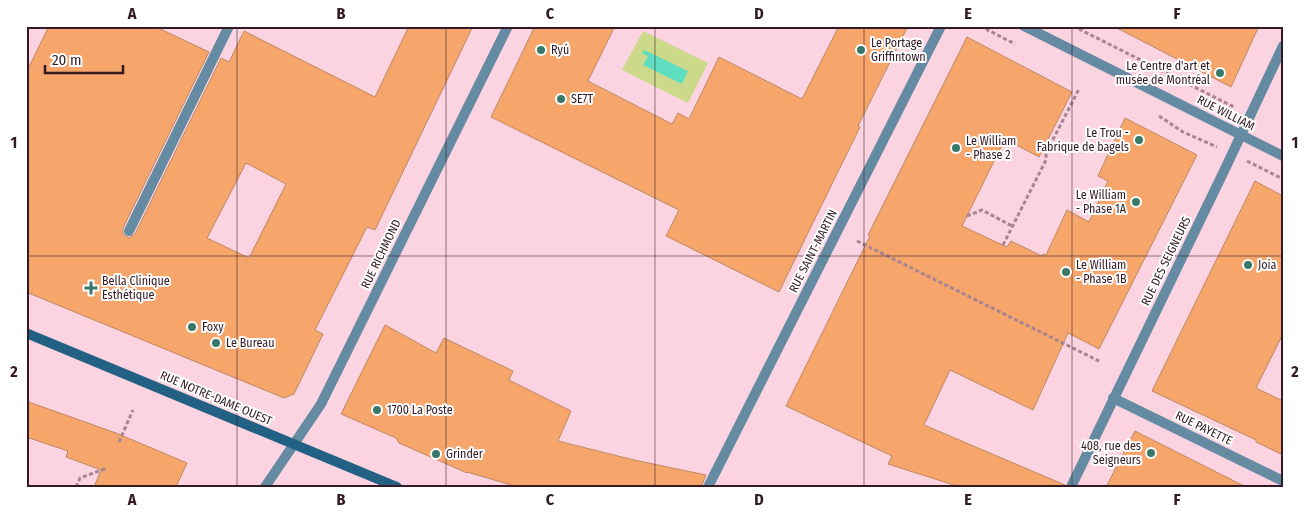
<svg xmlns="http://www.w3.org/2000/svg" width="1309" height="513" viewBox="0 0 1309 513" font-family="'Fira Sans Condensed',sans-serif">
<style>
.green{fill:#cdd98a}
.water{fill:#5ddec0}
.building{fill:#f6a56b;stroke:#be8964;fill-rule:evenodd}
.lines{fill:none;stroke-linecap:round;stroke-linejoin:round}
.path{stroke:#a78591;stroke-width:3;stroke-dasharray:4 2.5;stroke-linecap:butt}
.service{stroke:#658ba2;stroke-width:10}
.minor{stroke:#658ba2;stroke-width:10}
.secondary{stroke:#226183;stroke-width:10}
.grid{fill:none;stroke:#331a24;stroke-width:1;stroke-opacity:0.55}
.poi-dot{fill:#387969;stroke:#fff;stroke-width:2}
.labels{text-anchor:middle;stroke-width:4;stroke-linejoin:round;paint-order:stroke}
.poi-label{font-size:12px;fill:#331a24;stroke:#fff;text-anchor:start}
.street-label{font-size:12px;fill:#331a24;stroke:#fff}
.neatline{fill:none;stroke:#331a24;stroke-width:2}
.grid-label{font-size:16px;text-anchor:middle;font-weight:bold;fill:#331a24}
</style>
<rect width="100%" height="100%" fill="#fcd3e1"/>
<path class="green" d="M643,31L708,63L688,103L622,70Z"/>
<path class="water" d="M644,50L688,71L682,84L643,65L648,56L642,53Z"/>
<g class="building">
<path d="M49,26H154L209,52L123,228V234L129,238L135,234L221,58L229,62L244,31L375,97L409,26H473L375,230L367,227L315,330L323,334L294,394L284,398L26,292V73ZM246,163L286,184L249,258L207,238Z"/>
<path d="M535,26H615L588,81L672,124L678,113L689,119L719,57L802,99L839,26H908L858,126L860,127L779,292L666,236L679,210L491,117Z"/>
<path d="M1113,26H1259L1231,87Z"/>
<path d="M967,37L1072,92L1039,157L1005,139L962,226L1007,247L1011,241L1042,256L1043,254L1046,255L1067,210L1089,222L1108,181L1098,176L1125,118L1197,155L1099,349L1068,333L1033,410L950,370L924,425L1065,485L1064,487H960L888,464L892,456L786,406L870,236L868,235Z"/>
<path d="M1255,181L1283,196V334L1256,388L1283,401V455L1256,442V440L1152,391Z"/>
<path d="M385,325L436,353L444,338L513,371L509,380L571,411L558,441L634,460L706,475L701,487H518L467,472V473L399,443L396,438L341,414Z"/>
<path d="M26,401L116,433L187,463L176,487H94L101,470L66,457L68,451L26,437Z"/>
<path d="M1135,431L1246,487H1106Z"/>
</g>
<g class="lines">
<g class="path">
<path d="M980,26L1015,44"/>
<path d="M1073,26L1234,107"/>
<path d="M1159,116L1183,132L1217,147"/>
<path d="M1247,161L1283,179"/>
<path d="M967,216L982,210L1012,226"/>
<path d="M857,241L1101,362"/>
<path d="M1003,245L1046,160V153L1079,89"/>
<path d="M119,442L133,410"/>
<path d="M76,487L80,478L107,468"/>
</g>
<path class="service" d="M129,231L229,26"/>
<g class="minor">
<path d="M1024,26L1283,156"/>
<path d="M1113,398L1283,481"/>
<path d="M265,487L321,404L508,26"/>
<path d="M708,487L941,26"/>
<path d="M1071,487L1224,171L1283,46"/>
</g>
<path class="secondary" d="M26,333L397,487"/>
</g>
<path class="grid" d="M237,26V487M446,26V487M655,26V487M864,26V487M1072,26V487M26,256H1283"/>
<g class="poi-dot">
<circle cx="541" cy="50" r="5"/>
<circle cx="861" cy="50" r="5"/>
<circle cx="1220" cy="73" r="5"/>
<circle cx="561" cy="99" r="5"/>
<circle cx="1139" cy="140" r="5"/>
<circle cx="956" cy="148" r="5"/>
<circle cx="1136" cy="202" r="5"/>
<circle cx="1248" cy="265" r="5"/>
<circle cx="1066" cy="272" r="5"/>
<path d="M88.5 280.5h5v5h5v5h-5v5h-5v-5h-5v-5h5z"/>
<circle cx="192" cy="327" r="5"/>
<circle cx="216" cy="343" r="5"/>
<circle cx="377" cy="410" r="5"/>
<circle cx="1151" cy="453" r="5"/>
<circle cx="436" cy="454" r="5"/>
</g>
<g class="labels">
<g class="poi-label">
<text x="871" y="47">Le Portage<tspan x="871" dy="14">Griffintown</tspan></text>
<text x="551" y="54">Ryú</text>
<text x="1210" y="70" text-anchor="end">Le Centre d'art et<tspan x="1210" dy="14">musée de Montréal</tspan></text>
<text x="571" y="103">SE7T</text>
<text x="1129" y="137" text-anchor="end">Le Trou -<tspan x="1129" dy="14">Fabrique de bagels</tspan></text>
<text x="966" y="145">Le William<tspan x="966" dy="14">- Phase 2</tspan></text>
<text x="1126" y="199" text-anchor="end">Le William<tspan x="1126" dy="14">- Phase 1A</tspan></text>
<text x="1076" y="269">Le William<tspan x="1076" dy="14">- Phase 1B</tspan></text>
<text x="1258" y="269">Joia</text>
<text x="102" y="285">Bella Clinique<tspan x="102" dy="14">Esthétique</tspan></text>
<text x="202" y="331">Foxy</text>
<text x="226" y="347">Le Bureau</text>
<text x="387" y="414">1700 La Poste</text>
<text x="1141" y="450" text-anchor="end">408, rue des<tspan x="1141" dy="14">Seigneurs</tspan></text>
<text x="446" y="458">Grinder</text>
</g>
<g class="street-label">
<text transform="translate(1226 113) rotate(27)" y="4">RUE WILLIAM</text>
<text transform="translate(813 251) rotate(-63)" y="4">RUE SAINT-MARTIN</text>
<text transform="translate(381 254) rotate(-64)" y="4">RUE RICHMOND</text>
<text transform="translate(1166 261) rotate(-64)" y="4">RUE DES SEIGNEURS</text>
<text transform="translate(216 398) rotate(23)" y="4">RUE NOTRE-DAME OUEST</text>
<text transform="translate(1204 428) rotate(26)" y="4">RUE PAYETTE</text>
</g>
</g>
<rect width="1309" height="513" fill="none" stroke="#ffffff" stroke-width="55"/>
<path d="M45 65v8h78v-8" fill="none" stroke="#331a24" stroke-width="2.5"/>
<text x="52" y="65" font-size="15" fill="#331a24" stroke="#ffffff" stroke-width="4" paint-order="stroke">20 m</text>
<rect x="28" y="28" width="1254" height="458" class="neatline"/>
<g class="grid-label">
<text x="132" y="19">A</text>
<text x="341" y="19">B</text>
<text x="550" y="19">C</text>
<text x="759" y="19">D</text>
<text x="968" y="19">E</text>
<text x="1177" y="19">F</text>
<text x="14" y="148">1</text>
<text x="1295" y="148">1</text>
<text x="14" y="377">2</text>
<text x="1295" y="377">2</text>
<text x="132" y="505">A</text>
<text x="341" y="505">B</text>
<text x="550" y="505">C</text>
<text x="759" y="505">D</text>
<text x="968" y="505">E</text>
<text x="1177" y="505">F</text>
</g>
</svg>
